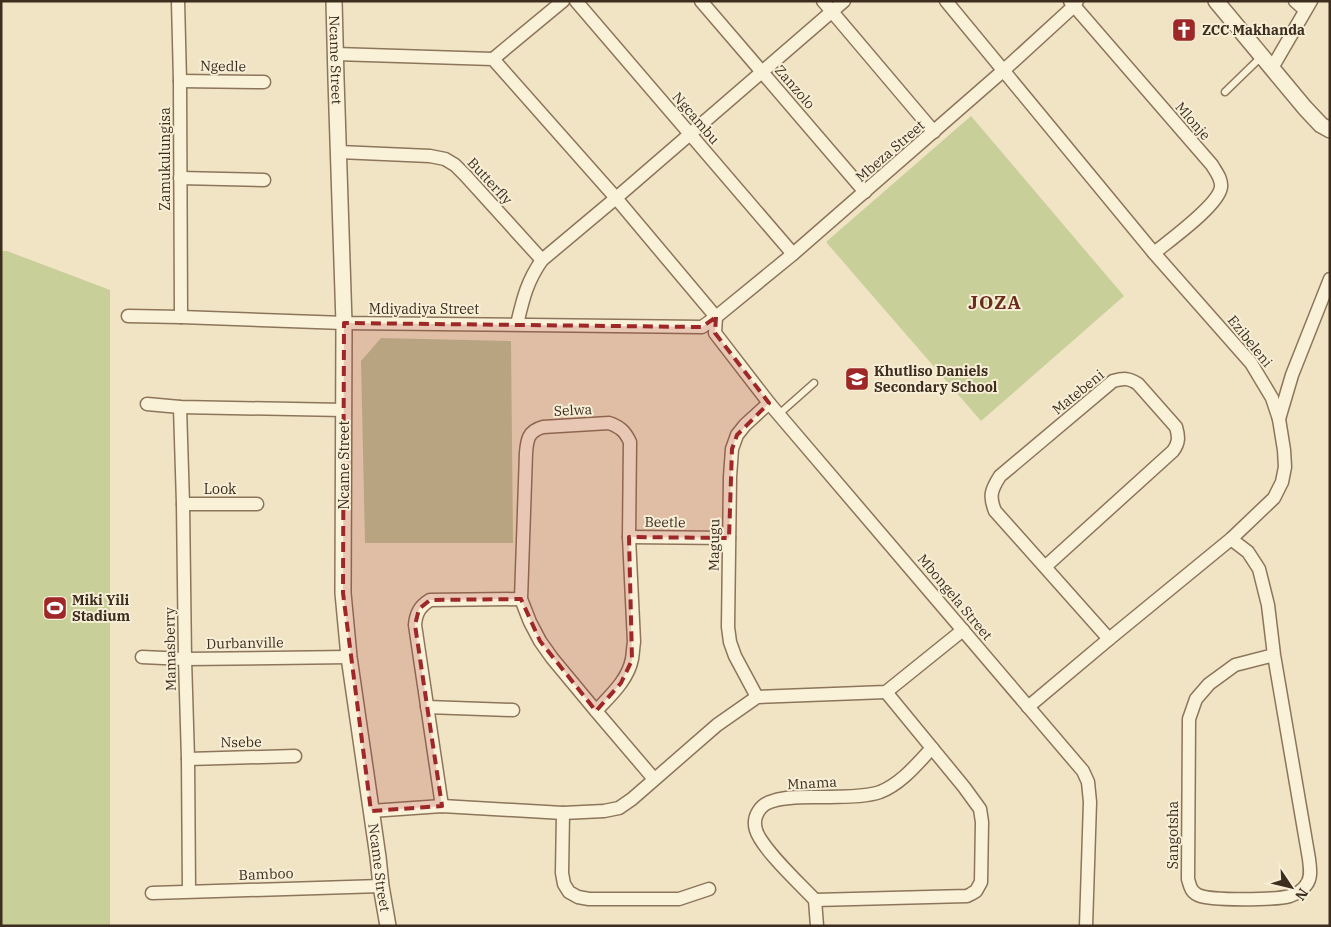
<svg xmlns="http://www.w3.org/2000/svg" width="1331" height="927" viewBox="0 0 1331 927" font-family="'IBM Plex Serif',serif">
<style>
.green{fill:#c8cf99}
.cemetery{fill:#bec498}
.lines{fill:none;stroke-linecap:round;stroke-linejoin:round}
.service-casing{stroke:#8c755a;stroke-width:9}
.minor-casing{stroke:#8c755a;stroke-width:15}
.tertiary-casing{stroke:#8c755a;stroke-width:18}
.service{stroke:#faf1d9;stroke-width:6}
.minor{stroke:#faf1d9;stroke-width:12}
.tertiary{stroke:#faf1d9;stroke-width:15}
.marked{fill:#9e2828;fill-opacity:0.2;stroke:#9e2828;stroke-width:4;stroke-dasharray:10 6;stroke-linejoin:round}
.labels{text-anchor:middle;stroke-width:4;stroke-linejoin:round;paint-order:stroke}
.poi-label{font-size:14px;font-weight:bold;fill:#3c2d1f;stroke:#f7eed6;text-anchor:start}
.street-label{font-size:14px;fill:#3c2d1f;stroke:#f7eed6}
.district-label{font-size:19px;font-weight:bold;letter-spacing:1px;fill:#6a2d1c;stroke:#f7eed6}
</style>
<rect width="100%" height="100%" fill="#f0e4c5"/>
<g class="green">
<path d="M971,116L1124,296L981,421L826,242Z"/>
<path d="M1,251H7L110,290V926H1Z"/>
</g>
<path class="cemetery" d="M381,338L511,341L513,543H365L361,361Z"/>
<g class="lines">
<defs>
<g id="service">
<path d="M1225,92L1261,57"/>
<path d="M779,414L814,383"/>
</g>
<g id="minor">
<path d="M178,1L180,81L181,317"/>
<path d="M576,1L793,254"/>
<path d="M701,1L865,192"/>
<path d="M823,1L934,132"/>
<path d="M946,1L1154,253L1251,363L1272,398L1279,419L1284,450L1285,467L1282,482L1274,498L1231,539L1109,639L1028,707"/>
<path d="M1070,1L1212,165C1216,172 1222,179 1221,187C1219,205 1170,240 1154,253"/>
<path d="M1295,1L1305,10"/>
<path d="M336,54L493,59L616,198L716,317"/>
<path d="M493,59L563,1"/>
<path d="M1272,68L1311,1"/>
<path d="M180,81L264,82"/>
<path d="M339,152L430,156L445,159L455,165L465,175L542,260"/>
<path d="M180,178L264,180"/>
<path d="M128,316L181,317L344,323L702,327L716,317L793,254L1004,70L1074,6L1077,1"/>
<path d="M716,317L715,333L769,403L1083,771L1088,782L1090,802L1086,926"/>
<path d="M517,324C523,299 527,281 542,260L616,198L844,1"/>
<path d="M147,404L180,407L344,410"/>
<path d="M180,407L183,504L185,659L188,759L189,891"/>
<path d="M1279,419L1292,375L1330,279"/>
<path d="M183,504H257"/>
<path d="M629,537L729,538"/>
<path d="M1231,539L1248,552L1259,569L1268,605L1274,655L1309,859C1310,868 1312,878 1306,885C1303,890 1296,894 1290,896C1276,900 1210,901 1198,895C1191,892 1190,886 1188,879L1189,719L1196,699L1209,684L1235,665L1274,655"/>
<path d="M1046,566L1173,451C1179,443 1179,437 1176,427L1138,384C1129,378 1124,378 1113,381L1000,476C991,490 989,496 995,511L1109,639"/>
<path d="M142,657L185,659L349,657"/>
<path d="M757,697L735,656L730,642L728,627L730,477L732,449L737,435L745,425L769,403"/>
<path d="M427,707L513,710"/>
<path d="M596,711C610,696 628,680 632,659C633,653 633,648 634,642L629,537L630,442C625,431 620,427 609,423L543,427C528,431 527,440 526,453L521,599L530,622L540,641L552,658L596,711L654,779"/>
<path d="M188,759L295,756"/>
<path d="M442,806L415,625C416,613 420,606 430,600L521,599"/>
<path d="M371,811L442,806L563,813L604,811L619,808L632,799L717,725L757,697L886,692L963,630"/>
<path d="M563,813L562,873L564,884L569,892L578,897L589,899H679L709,889"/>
<path d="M152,893L381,886"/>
<path d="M815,900L967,896L971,894L976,891L981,882L982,822L980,809L964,787L886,692"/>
<path d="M817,926L815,900C801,885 761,848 756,830C752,817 760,804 773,801C788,796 807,797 823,797C841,796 862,798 880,792C901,784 917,764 932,748"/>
</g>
<g id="tertiary">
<path id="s1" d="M334,1L336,79L344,323L343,593L349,657L378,857L381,886L388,926"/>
<path d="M1216,1L1305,108L1321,125L1330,130"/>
</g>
</defs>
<use href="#service" class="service-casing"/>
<use href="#minor" class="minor-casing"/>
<use href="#tertiary" class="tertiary-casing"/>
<use href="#service" class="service"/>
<use href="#minor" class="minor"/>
<use href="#tertiary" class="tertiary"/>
</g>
<path class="marked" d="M716,317L715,333L769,403L737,435L732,449L729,538L629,537L632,660L621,683L596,711L540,641L521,599L430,600L419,609L415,625L442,806L371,811L343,593L344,323L702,327Z"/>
<defs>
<symbol id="church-square" viewBox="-11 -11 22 22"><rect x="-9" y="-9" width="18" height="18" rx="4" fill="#9e2828" stroke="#f7eed6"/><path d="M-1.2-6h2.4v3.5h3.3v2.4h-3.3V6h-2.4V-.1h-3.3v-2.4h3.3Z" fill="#fff"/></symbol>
<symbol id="school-square" viewBox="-11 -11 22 22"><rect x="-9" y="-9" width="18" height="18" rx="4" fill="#9e2828" stroke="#f7eed6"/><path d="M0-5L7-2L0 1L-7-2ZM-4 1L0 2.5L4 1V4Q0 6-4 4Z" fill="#fff"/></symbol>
<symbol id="stadium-square" viewBox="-11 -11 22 22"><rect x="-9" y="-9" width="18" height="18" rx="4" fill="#9e2828" stroke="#f7eed6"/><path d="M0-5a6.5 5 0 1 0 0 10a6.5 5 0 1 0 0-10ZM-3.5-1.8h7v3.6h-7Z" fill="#fff"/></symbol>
</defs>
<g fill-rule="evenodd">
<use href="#church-square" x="1170" y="16" width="28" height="28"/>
<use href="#school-square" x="843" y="365" width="28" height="28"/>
<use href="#stadium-square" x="41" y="594" width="28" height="28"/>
</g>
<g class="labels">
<g class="poi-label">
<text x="1202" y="35">ZCC Makhanda</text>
<text x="874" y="376">Khutliso Daniels<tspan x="874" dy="16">Secondary School</tspan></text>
<text x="72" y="605">Miki Yili<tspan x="72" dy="16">Stadium</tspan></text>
</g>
<g class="street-label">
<text dy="5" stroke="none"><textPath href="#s1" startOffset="59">Ncame Street</textPath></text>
<text transform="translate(223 66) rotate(1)" y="5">Ngedle</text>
<text transform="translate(795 87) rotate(49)" y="5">Zanzolo</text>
<text transform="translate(696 118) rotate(49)" y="5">Ngcambu</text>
<text transform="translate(1193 121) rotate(49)" y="5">Mlonje</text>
<text transform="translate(890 151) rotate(-41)" y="5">Mbeza Street</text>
<text transform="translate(165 159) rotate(-90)" y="5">Zamukulungisa</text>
<text transform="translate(490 181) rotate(47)" y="5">Butterfly</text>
<text x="424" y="314">Mdiyadiya Street</text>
<text transform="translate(1250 341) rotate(51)" y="5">Ezibeleni</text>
<text transform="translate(1078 392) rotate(-39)" y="5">Matebeni</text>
<text transform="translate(573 410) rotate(-3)" y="5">Selwa</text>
<text transform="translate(344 465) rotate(-90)" y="5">Ncame Street</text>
<text x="220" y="494">Look</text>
<text transform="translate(665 522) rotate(1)" y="5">Beetle</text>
<text transform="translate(714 545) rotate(-89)" y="5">Magugu</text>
<text transform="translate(955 597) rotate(50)" y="5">Mbongela Street</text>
<text transform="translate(245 643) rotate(-1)" y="5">Durbanville</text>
<text transform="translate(170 649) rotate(-91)" y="5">Mamasberry</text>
<text transform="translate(241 742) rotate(-1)" y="5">Nsebe</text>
<text transform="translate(812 783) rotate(-3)" y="5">Mnama</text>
<text transform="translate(1173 835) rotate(-90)" y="5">Sangotsha</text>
<text dy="5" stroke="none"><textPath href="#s1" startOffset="869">Ncame Street</textPath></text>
<text transform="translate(266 874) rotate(-2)" y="5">Bamboo</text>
</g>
<g class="district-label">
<text x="995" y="309">JOZA</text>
</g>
</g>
<rect width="1331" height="927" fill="none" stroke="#3c2d1f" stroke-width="5"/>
<g transform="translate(1291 887) rotate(125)" stroke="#f7eed6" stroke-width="4" paint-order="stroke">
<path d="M0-4L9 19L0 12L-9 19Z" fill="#3c2d1f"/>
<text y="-8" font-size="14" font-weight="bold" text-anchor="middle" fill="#3c2d1f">N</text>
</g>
</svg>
